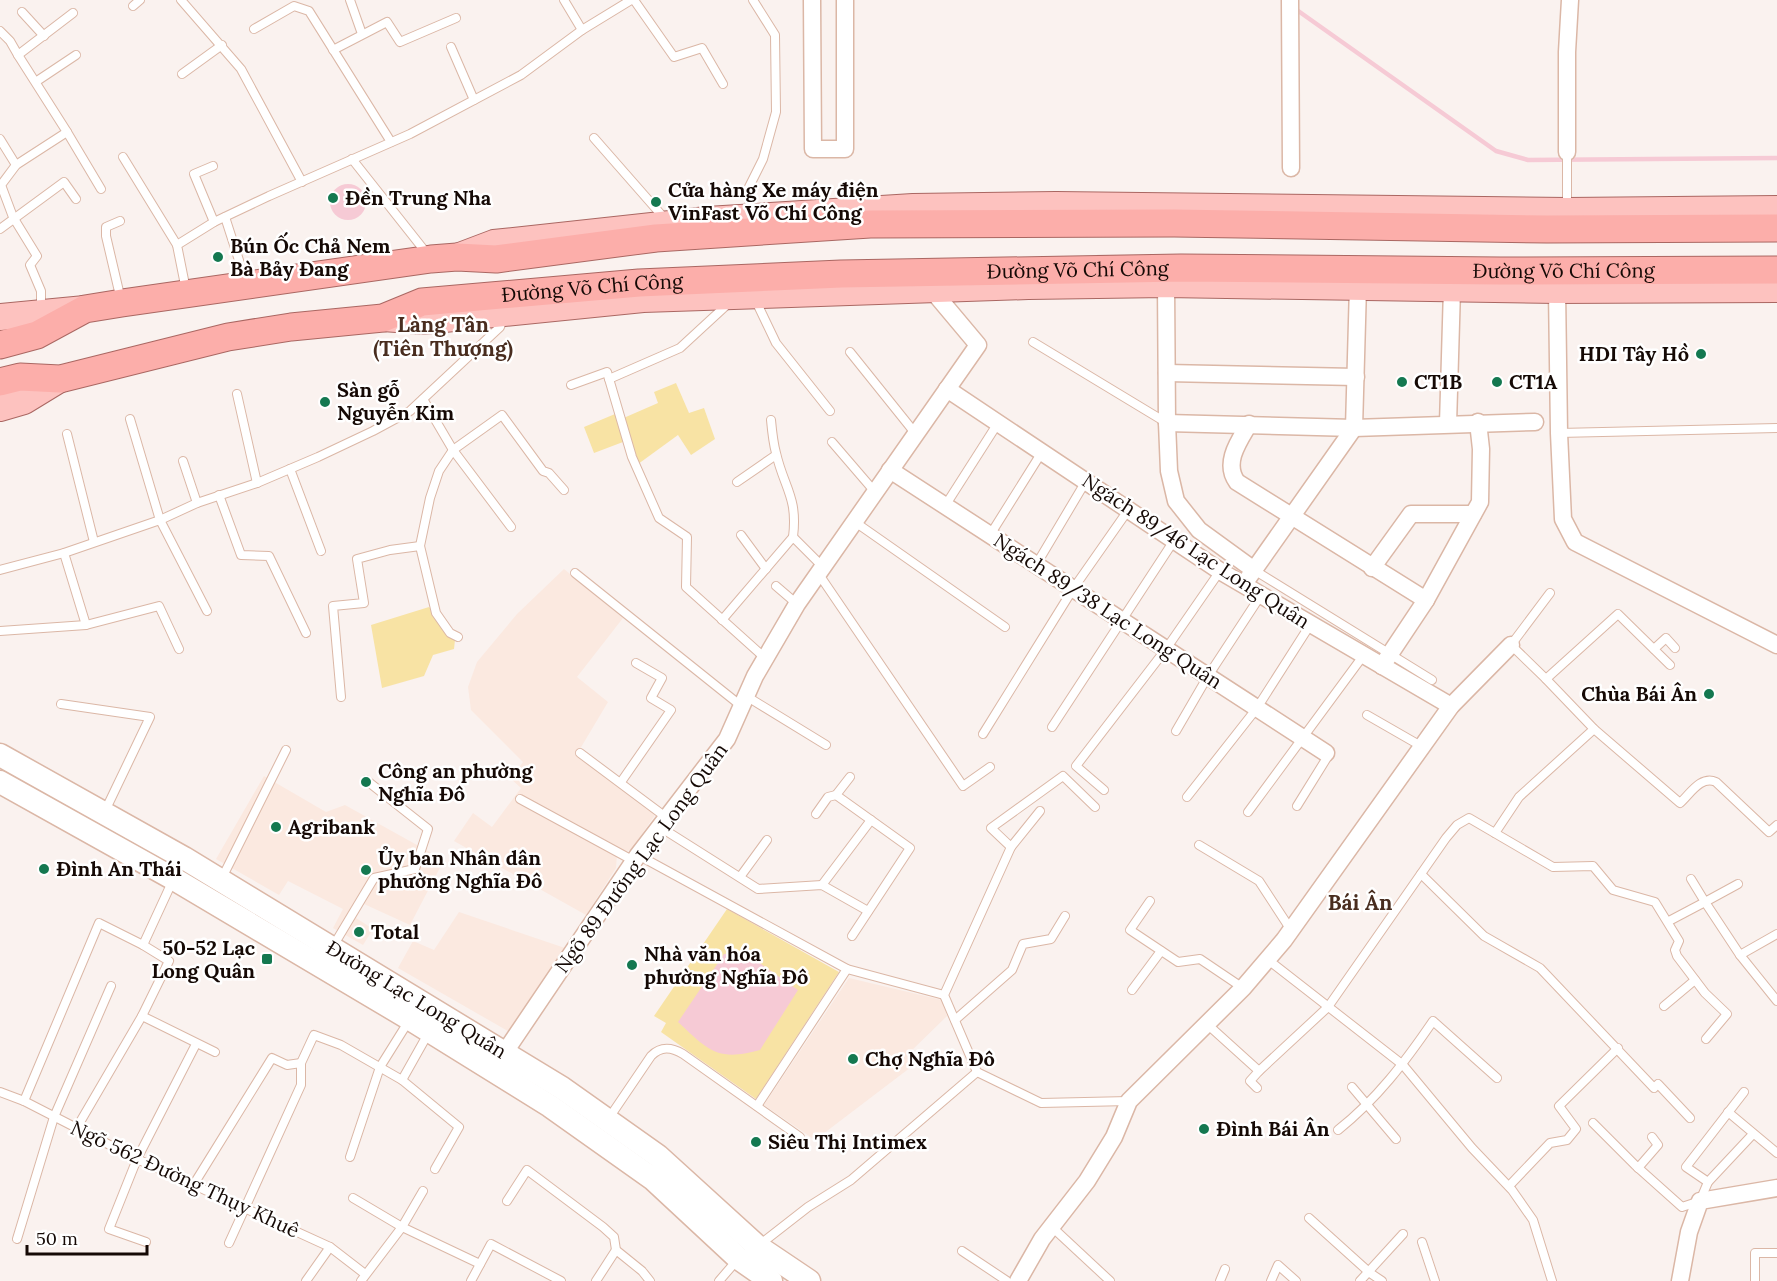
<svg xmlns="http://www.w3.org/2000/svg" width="1777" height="1281" viewBox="0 0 1777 1281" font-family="Lora,serif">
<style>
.built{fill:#fbe9e0}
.green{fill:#f8e3a4}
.water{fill:#f6cad5}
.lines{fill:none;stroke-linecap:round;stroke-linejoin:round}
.stream{stroke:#f6cad5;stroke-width:4.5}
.service-casing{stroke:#dbb7a6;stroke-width:10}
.minor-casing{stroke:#dbb7a6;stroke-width:19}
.secondary-casing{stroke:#dbb7a6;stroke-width:25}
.primary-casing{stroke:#aa6762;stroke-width:28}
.trunk-casing{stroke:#aa6762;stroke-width:29}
.service{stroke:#fff;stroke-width:8}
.minor{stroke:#fff;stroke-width:16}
.secondary{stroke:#fff;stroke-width:22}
.primary{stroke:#fdc2bf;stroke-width:26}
.trunk{stroke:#fcaeaa;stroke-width:27}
.poi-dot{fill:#147850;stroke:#fff;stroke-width:2}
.labels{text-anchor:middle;stroke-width:5;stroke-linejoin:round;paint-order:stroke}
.poi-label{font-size:20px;font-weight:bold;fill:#150905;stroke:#fff;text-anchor:start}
.street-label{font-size:20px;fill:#150905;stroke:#fff}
.neighbourhood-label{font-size:21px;font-weight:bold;fill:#492d1f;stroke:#fff}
</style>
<rect width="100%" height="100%" fill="#faf2ef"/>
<g class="built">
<path d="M564,569L623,618L577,677L608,702L577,754L619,784L655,815L631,850L617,854L616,868L586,915L454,841L473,813L492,827L521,788L511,779L523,762L471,710L468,687L477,662L517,614Z"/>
<path d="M264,776L326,812L345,805L444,860L410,925L364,904L356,918L373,929L363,945L333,928L343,909L288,881L279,895L216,859Z"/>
<path d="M459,912L565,948L513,1034L398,968L413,941L434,950Z"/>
<path d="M849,978L942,1000L947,1016L908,1054L915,1064L815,1140L764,1105Z"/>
</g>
<g class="green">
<path d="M676,383L689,413L704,408L715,439L691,455L678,435L634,467L623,442L594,453L584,427L615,414L619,420L658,403L654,392Z"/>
<path d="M429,607L455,640L454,649L433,655L424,676L382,688L371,625Z"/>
<path d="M727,909L839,972L756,1099L661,1032L666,1023L654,1016Z"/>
</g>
<g class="water">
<circle cx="348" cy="202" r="18"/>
<path d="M739,953L754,959L798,990L760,1050C717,1062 708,1050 678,1022L724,954Z"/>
</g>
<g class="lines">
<path class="stream" d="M1294,8L1496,151L1528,160L1777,158"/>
<defs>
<g id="service">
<path d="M181,0L241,69L302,182"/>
<path d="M350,0L362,34"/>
<path d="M564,0L582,30"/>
<path d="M634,0L674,57L702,48L723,84"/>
<path d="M133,6L140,0"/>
<path d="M22,12L44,36"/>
<path d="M254,29L294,6L309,11L391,142"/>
<path d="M0,31L10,41L18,55"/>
<path d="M451,47L474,100"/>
<path d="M333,50L387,22L400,42L456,18"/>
<path d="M182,74L222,45"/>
<path d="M37,81L76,55"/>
<path d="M67,132L101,189"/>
<path d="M594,138L665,219"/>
<path d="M0,139L16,165"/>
<path d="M1567,152V207"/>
<path d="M123,157L177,245"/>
<path d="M352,159L428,255"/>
<path d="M213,166L194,174L214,222"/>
<path d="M750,214L749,187L763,159L776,112L775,35L753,0"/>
<path d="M225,217L246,282"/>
<path d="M120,221L106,227V236L121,300"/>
<path d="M0,229L64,182L76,199"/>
<path d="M186,290L177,245L214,222L269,196L410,134L521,75L582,30L631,0"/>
<path d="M754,297L776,343L830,411"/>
<path d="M41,311V291L30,265L37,256L13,217L1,185L16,165L67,132L18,55L73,13"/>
<path d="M1033,342L1167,423"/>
<path d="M850,352L915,433"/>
<path d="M609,379L680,348L731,301"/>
<path d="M571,385L607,372L632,457L659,518L687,537L686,587L765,658"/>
<path d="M237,394L257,483"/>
<path d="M423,399L453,450L511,527"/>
<path d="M130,419L160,520L207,611"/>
<path d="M771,420C772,431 773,442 776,453C784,488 798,497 793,537"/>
<path d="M1559,433L1777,428"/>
<path d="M67,434L94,542"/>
<path d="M832,442L875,492"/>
<path d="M183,461L197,503"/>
<path d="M290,469L321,551"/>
<path d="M737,482L776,455"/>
<path d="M219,495L241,555L269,556L306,633"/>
<path d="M945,506L998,423"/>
<path d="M855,522L1005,627"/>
<path d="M741,535L766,569"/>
<path d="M990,535L1042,452"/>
<path d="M64,553L86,625"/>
<path d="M1036,565L1086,481"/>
<path d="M0,570L64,553L160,520L197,503L257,483L318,457L373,431L410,411L500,327L504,316"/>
<path d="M1254,570L1432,680"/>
<path d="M575,573L740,705"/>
<path d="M818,573L963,786L990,767"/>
<path d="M776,586L797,604"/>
<path d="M722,620L793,537L822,566"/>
<path d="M0,631L86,625L159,606L179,649"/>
<path d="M458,637L450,633L436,613L420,546L430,498L439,471L453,450L502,415L543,471L549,473L564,490"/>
<path d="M1654,649L1666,638L1675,648"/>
<path d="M1670,665L1618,614L1546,679L1594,729L1680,803C1690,794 1701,775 1716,782L1769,832L1777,825"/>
<path d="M1546,679L1511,645L1550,593"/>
<path d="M746,696L826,745"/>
<path d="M341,697L333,606L364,603L357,559L390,550L420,546"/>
<path d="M61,704L150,717L104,813"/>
<path d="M1367,715L1421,746"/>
<path d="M1052,727L1175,539"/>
<path d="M1176,731L1208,676L1261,595"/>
<path d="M983,734L1073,589L1129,509"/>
<path d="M580,753L667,818"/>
<path d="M850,777L836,795L910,848L852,936"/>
<path d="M621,782L671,710L651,698L662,678L636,663"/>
<path d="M1104,790L1076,766L1166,649L1220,571"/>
<path d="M1187,797L1257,708L1310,625"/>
<path d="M520,799L634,861"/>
<path d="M1297,806L1328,756L1327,753"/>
<path d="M1040,811L1011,847L944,995L977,1072L1041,1103L1129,1101"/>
<path d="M1248,812L1363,656"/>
<path d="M816,814L828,797L836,795"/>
<path d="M660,827L758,889L822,885L868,911"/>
<path d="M1495,833L1519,797L1594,729"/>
<path d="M1199,845L1259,881L1291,930"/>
<path d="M1011,847L991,828L1063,776L1095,807"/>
<path d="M638,855L847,969L944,995"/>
<path d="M1421,874L1484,936L1540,968L1654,1088L1658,1084L1690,1118"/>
<path d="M740,877L767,840"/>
<path d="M222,878L286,750"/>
<path d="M1691,879L1705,902L1738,884"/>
<path d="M822,885L871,820"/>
<path d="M1150,901L1130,930L1178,962L1200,959L1243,988"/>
<path d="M1669,921L1705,902L1740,955L1777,1001"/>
<path d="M332,948L374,878L415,869L428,829L366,780"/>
<path d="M1740,955L1777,934"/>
<path d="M1267,959L1403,1065L1472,1148L1512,1190L1533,1220L1552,1281"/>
<path d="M1132,990L1161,951"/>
<path d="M1664,1006L1695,980"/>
<path d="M142,1016L215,1052"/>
<path d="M955,1020L1012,970L1023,944L1051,939L1065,916"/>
<path d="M1207,1024L1259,1071L1328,1007L1446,838L1457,825L1469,818L1553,867L1593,866L1613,890L1655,902L1679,941L1675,950L1677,956L1705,993L1727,1014L1706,1039"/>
<path d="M429,1032L402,1080L459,1127L435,1169"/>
<path d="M1352,1087L1396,1139"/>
<path d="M1257,1088L1250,1081L1259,1071"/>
<path d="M0,1092L24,1101L137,1159L330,1247L365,1274"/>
<path d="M24,1101L99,923L143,945"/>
<path d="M757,1106L847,969"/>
<path d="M1728,1112L1777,1153"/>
<path d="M609,1118L651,1056C661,1046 671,1047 683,1054L800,1137"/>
<path d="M1593,1123L1635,1165L1682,1207L1700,1201L1708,1182L1753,1134"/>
<path d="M76,1129L142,1016L169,961L143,945L173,880"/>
<path d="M1338,1130C1377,1099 1405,1062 1433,1021L1497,1078"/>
<path d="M350,1157L380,1067L410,1019"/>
<path d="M1638,1168L1658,1145L1652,1137"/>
<path d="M1708,1182L1686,1167L1744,1092"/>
<path d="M194,1184L272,1058L287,1065L301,1063"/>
<path d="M1509,1186L1550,1143L1567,1140L1576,1129L1559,1106L1618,1048"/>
<path d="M353,1198L402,1227L480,1264"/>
<path d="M507,1201L527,1170L603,1227L614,1237L616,1250L642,1271L650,1281"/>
<path d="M1309,1218L1370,1273L1382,1281"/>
<path d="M1052,1227L1110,1281"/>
<path d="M17,1239L54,1117L111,986"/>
<path d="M146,1242L109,1229L137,1159L196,1044"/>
<path d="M1422,1242L1435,1281"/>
<path d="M229,1243L301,1085V1063L314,1035L341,1045L402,1080"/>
<path d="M758,1246L808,1207L851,1180L977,1072"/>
<path d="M962,1251L1007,1281"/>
<path d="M306,1281L330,1247"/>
<path d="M361,1281L402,1227L423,1191"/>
<path d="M471,1281L491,1244L561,1281"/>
<path d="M596,1281L616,1250"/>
<path d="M719,1281L738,1259"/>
<path d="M1220,1281L1225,1269"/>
<path d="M1271,1281L1278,1265L1296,1281"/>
<path d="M1360,1281L1403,1234"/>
<path d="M1755,1281V1253H1777"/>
</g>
<g id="minor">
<path d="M812,0L813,149H845V0"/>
<path d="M1290,0L1291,168"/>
<path d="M1567,152V52L1570,0"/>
<path d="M1166,284L1167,423L1169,471L1176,501L1199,530L1254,570"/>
<path d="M1557,290L1559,433L1563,519L1575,542L1777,645"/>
<path d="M1167,373L1356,377"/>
<path d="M947,389L1220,571L1451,706"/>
<path d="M1167,423L1354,428L1535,422"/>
<path d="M1249,424C1239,441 1223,463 1237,482L1426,600"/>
<path d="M1448,424L1452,289"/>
<path d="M890,470L1326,753"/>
<path d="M1372,568L1411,514H1473"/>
<path d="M1244,584L1354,428L1358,286"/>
<path d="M1382,666L1426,600L1480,502L1481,449L1478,422"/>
<path d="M505,1052L638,855L727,739L755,676L797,604L978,345L931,289"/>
<path d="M1018,1281L1042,1239L1087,1181L1114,1137L1129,1101L1243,988L1284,940L1451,706L1511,645"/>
<path d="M1680,1281L1689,1232L1700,1201L1777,1188"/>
</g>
<g id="secondary">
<path id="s1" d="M0,755L184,858L562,1088L658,1156L757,1246L809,1281"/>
<path d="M0,782L174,879L410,1019L550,1106L653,1179L738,1258L771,1281"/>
</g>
<g id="primary">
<path d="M457,257L494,243L707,220L913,207L1056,205L1567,211L1777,209"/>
<path d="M0,317L85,309"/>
<path d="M383,318L424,321L643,299L1028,286L1166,284L1557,290L1777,289"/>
<path d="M0,408L24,401L60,379"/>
</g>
<g id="trunk">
<path d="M0,345L37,335L85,309L122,303L431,259L457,257L496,259L656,238L870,224L1174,223L1547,229L1777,228"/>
<path id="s2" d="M0,382L20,377L60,379L228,337L291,327L383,318L422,302L639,283L841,274L1181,268L1500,271L1777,270"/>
</g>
</defs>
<use href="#service" class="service-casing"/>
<use href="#minor" class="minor-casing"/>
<use href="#secondary" class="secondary-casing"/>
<use href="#primary" class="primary-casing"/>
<use href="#trunk" class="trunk-casing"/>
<use href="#service" class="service"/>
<use href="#minor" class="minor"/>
<use href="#secondary" class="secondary"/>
<use href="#primary" class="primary"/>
<use href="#trunk" class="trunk"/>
</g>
<g class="poi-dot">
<circle cx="333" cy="198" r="6"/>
<circle cx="656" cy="202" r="6"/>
<circle cx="218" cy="257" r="6"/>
<circle cx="1701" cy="354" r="6"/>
<circle cx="1402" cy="382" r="6"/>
<circle cx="1497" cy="382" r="6"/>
<circle cx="325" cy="402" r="6"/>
<circle cx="1709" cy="694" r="6"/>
<circle cx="366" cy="782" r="6"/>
<circle cx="276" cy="827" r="6"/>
<circle cx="44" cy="869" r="6"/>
<circle cx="366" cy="870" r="6"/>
<circle cx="359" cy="932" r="6"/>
<rect x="261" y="953" width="12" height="12" rx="3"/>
<circle cx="632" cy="965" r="6"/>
<circle cx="853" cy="1059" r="6"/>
<circle cx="1204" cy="1129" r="6"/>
<circle cx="756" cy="1142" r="6"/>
</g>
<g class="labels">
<g class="poi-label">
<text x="668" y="197">Cửa hàng Xe máy điện<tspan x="668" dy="23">VinFast Võ Chí Công</tspan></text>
<text x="345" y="205">Đền Trung Nha</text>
<text x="230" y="253">Bún Ốc Chả Nem<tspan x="230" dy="23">Bà Bảy Đang</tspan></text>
<text x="1689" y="361" text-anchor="end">HDI Tây Hồ</text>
<text x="1414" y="389">CT1B</text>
<text x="1509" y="389">CT1A</text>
<text x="337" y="397">Sàn gỗ<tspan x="337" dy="23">Nguyễn Kim</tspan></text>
<text x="1697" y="701" text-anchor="end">Chùa Bái Ân</text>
<text x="378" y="778">Công an phường<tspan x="378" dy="23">Nghĩa Đô</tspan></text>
<text x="288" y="834">Agribank</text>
<text x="378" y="865">Ủy ban Nhân dân<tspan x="378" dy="23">phường Nghĩa Đô</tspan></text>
<text x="56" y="876">Đình An Thái</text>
<text x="371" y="939">Total</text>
<text x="255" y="955" text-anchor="end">50-52 Lạc<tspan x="255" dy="23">Long Quân</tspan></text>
<text x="644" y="961">Nhà văn hóa<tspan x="644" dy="23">phường Nghĩa Đô</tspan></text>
<text x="865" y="1066">Chợ Nghĩa Đô</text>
<text x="1216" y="1136">Đình Bái Ân</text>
<text x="768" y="1149">Siêu Thị Intimex</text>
</g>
<g class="street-label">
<text dy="7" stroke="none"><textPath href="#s2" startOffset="1089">Đường Võ Chí Công</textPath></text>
<text dy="7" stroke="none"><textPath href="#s2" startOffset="1575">Đường Võ Chí Công</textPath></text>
<text dy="7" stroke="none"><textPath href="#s2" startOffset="603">Đường Võ Chí Công</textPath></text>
<text transform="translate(1196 551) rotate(33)" y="7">Ngách 89/46 Lạc Long Quân</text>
<text transform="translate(1108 611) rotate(33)" y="7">Ngách 89/38 Lạc Long Quân</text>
<text transform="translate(641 858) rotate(-54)" y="7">Ngõ 89 Đường Lạc Long Quân</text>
<text dy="7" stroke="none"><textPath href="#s1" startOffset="483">Đường Lạc Long Quân</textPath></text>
<text transform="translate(185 1179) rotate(25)" y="7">Ngõ 562 Đường Thụy Khuê</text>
</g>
<g class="neighbourhood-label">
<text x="443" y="332">Làng Tân<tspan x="443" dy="24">(Tiên Thượng)</tspan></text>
<text x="1360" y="910">Bái Ân</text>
</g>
</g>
<path d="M27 1245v9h120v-9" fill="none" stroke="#150905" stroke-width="3"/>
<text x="36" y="1245" font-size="18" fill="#150905" stroke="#ffffff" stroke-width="4.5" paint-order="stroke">50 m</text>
</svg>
